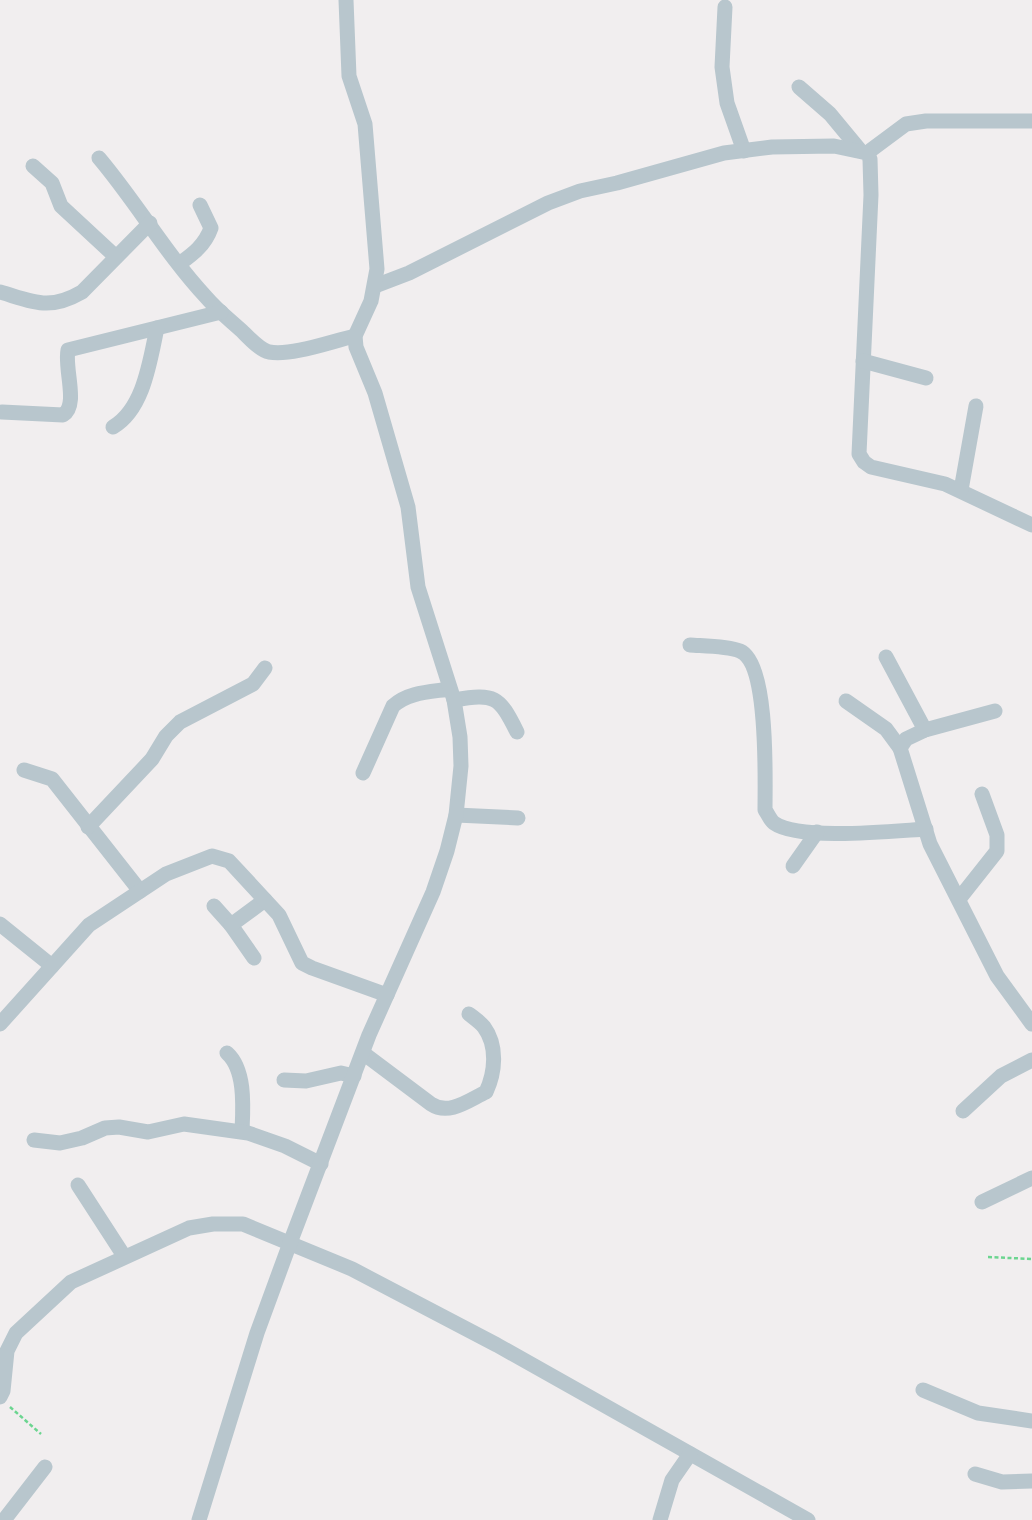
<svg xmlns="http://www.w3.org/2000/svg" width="1032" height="1520" viewBox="0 0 1032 1520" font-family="'Exo 2',sans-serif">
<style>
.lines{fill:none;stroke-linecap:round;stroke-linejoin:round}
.path{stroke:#6cd590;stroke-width:2.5;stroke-dasharray:4 2.5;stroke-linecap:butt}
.minor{stroke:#b8c6cd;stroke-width:15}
</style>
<rect width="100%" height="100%" fill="#f1eeef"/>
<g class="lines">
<g class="path">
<path d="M988,1257L1032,1259"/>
<path d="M10,1407L41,1434"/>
</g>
<g class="minor">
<path d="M725,7L722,67L727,103L744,151"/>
<path d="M799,87L830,114L859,149"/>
<path d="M867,153L906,124L926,121H1032"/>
<path d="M99,158C137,203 166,254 206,297C217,310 230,320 242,331C249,338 260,350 269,352C293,356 332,341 355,336"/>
<path d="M33,166L52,183L61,206L116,257"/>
<path d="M179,264C193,254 205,245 211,228L200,205"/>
<path d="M375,286L409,273L548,203L580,191L617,183L724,153L772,147L834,146L867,153L870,159L871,195L859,454L864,462L871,467L945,484L1032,525"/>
<path d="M0,292C34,302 49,311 82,292L150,223"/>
<path d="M863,361L926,378"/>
<path d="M2,412L63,415C79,405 64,369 68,350L221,312"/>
<path d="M113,427C144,409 150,360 157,328"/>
<path d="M961,490L976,406"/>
<path d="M690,645C704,646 727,646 740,651C769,663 765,781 765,810C768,814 770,820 774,823C799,841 893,831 926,829"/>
<path d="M886,657L925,730"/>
<path d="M454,700C495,693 499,696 517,732"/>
<path d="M846,701L886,729L900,748"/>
<path d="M995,711L925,730L906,739L900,748L930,844L997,976L1032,1024"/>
<path d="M24,770L52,779L140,891"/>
<path d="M363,773L393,706C408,692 430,692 450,689"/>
<path d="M456,815L518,818"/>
<path d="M88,827L152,759L166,736L180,722L253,684L265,668"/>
<path d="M793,866L817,832"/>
<path d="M959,899L997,851V835L982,794"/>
<path d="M214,906L231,925L254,958"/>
<path d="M0,924L52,966"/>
<path d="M231,925L265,900"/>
<path d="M0,1024L89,925L166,874L212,856L229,861L279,915L302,963L312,968L387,995"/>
<path d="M227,1053C246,1070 243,1108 242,1131"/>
<path d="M363,1053L431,1104C449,1116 469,1100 486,1092C495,1073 498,1046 484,1027C480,1022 474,1018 469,1014"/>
<path d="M284,1080L306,1081L341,1073L354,1076"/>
<path d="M963,1111L1001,1076L1032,1060"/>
<path d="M34,1140L60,1143L82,1138L105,1128L119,1127L148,1132L184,1124L248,1133L285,1146L321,1164"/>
<path d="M78,1185L124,1256"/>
<path d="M982,1202L1032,1178"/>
<path d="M923,1390L978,1413L1032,1421"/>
<path d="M0,1397L3,1391L7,1351L16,1333L71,1282L189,1228L213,1224H243L352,1269L497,1345L808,1520"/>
<path d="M975,1474L1002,1482L1032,1481"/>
<path d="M4,1520L45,1467"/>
<path d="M199,1520L257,1333L290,1243L369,1035L433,892L447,851L456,815L461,766L460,737L454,700L418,587L408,507L375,393L356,347L355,336L371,301L377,269L365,124L349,76L346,0"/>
<path d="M660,1520L672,1480L690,1454"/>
</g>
</g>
</svg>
